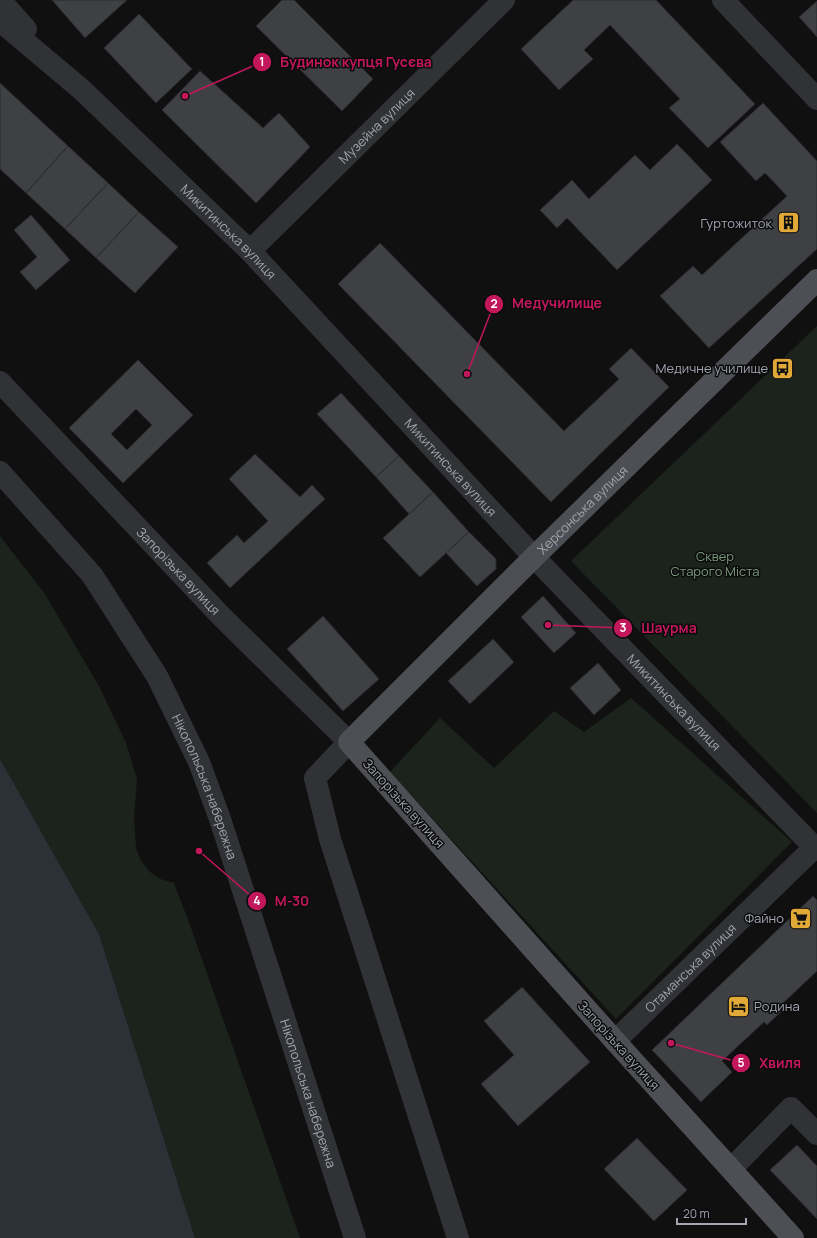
<svg xmlns="http://www.w3.org/2000/svg" width="817" height="1238" viewBox="0 0 817 1238" font-family="Manrope,sans-serif">
<style>
.green{fill:#1c231d}
.water{fill:#2a3238}
.building{fill:#3f4044;stroke:#2a2a2d;fill-rule:evenodd}
.lines{fill:none;stroke-linecap:round;stroke-linejoin:round}
.minor{stroke:#313235;stroke-width:22}
.major{stroke:#4d4f54;stroke-width:22}
.labels{text-anchor:middle;stroke-width:3;stroke-linejoin:round;paint-order:stroke}
.street-label{font-size:13px;fill:#a2a6b0;stroke:#0b0b0c}
.poi-label{font-size:13px;fill:#a2a6b0;stroke:#0b0b0c;text-anchor:end}
.park-label{font-size:13px;fill:#7a9a7c;stroke:#0b0b0c}
.leader{fill:none;stroke:#c2185b;stroke-width:1.5}
.callout-dot{fill:#c2185b;stroke:#0b0b0c;stroke-width:1.5}
.mark-label{font-size:12px;text-anchor:middle;font-weight:bold;fill:#fff}
.callout-label{font-size:14px;text-anchor:middle;font-weight:bold;fill:#c2185b;stroke:#0b0b0c;stroke-width:3;stroke-linejoin:round;paint-order:stroke}
</style>
<rect width="100%" height="100%" fill="#101011"/>
<g class="green">
<path d="M817,326V813L571,561Z"/>
<path d="M0,536L45,594L100,688L126,743L137,779L134,817L136,848L141,861L150,872L160,879L174,883L190,925L300,1238H195L99,934L0,759Z"/>
<path d="M631,698L792,842L616,1019L390,772L440,718L494,768L554,711L584,732Z"/>
</g>
<path class="water" d="M0,759L99,934L195,1238H0Z"/>
<g class="building">
<path d="M52,0H127L85,38Z"/>
<path d="M282,0H294L373,79L342,111L256,26Z"/>
<path d="M573,0H656L755,104L708,148L669,108L680,99L610,25L584,50L593,59L559,90L521,49Z"/>
<path d="M817,1V37L799,17Z"/>
<path d="M139,14L192,69L156,103L104,48Z"/>
<path d="M200,71L263,128L279,113L310,147L256,203L162,110L185,96Z"/>
<path d="M200,71L263,128L279,113L310,147L256,203L162,110Z"/>
<path d="M0,83L68,146L26,193L0,169Z"/>
<path d="M763,103L817,161V249L709,348L660,296L693,266L702,275L787,196L765,173L756,181L720,142Z"/>
<path d="M677,144L712,180L617,270L567,218L557,228L540,210L572,180L589,199L635,155L650,170Z"/>
<path d="M68,146L108,183L65,229L26,193Z"/>
<path d="M108,183L139,212L96,258L65,229Z"/>
<path d="M139,212L178,247L135,293L96,258Z"/>
<path d="M31,215L70,260L36,290L20,272L37,257L14,230Z"/>
<path d="M380,243L564,431L619,379L609,369L631,348L669,387L551,502L338,284Z"/>
<path d="M138,360L193,415L123,483L69,428ZM136,409L152,425L127,450L111,434Z"/>
<path d="M341,393L399,456L376,477L317,414Z"/>
<path d="M255,454L300,497L312,485L325,499L230,588L207,563L237,535L244,543L268,521L229,479Z"/>
<path d="M399,456L433,492L409,514L376,477Z"/>
<path d="M433,492L469,532L420,577L383,538Z"/>
<path d="M469,532L496,559V569L477,586L446,553Z"/>
<path d="M543,596L576,633L554,653L521,617Z"/>
<path d="M323,616L379,679L343,711L287,649Z"/>
<path d="M493,639L514,662L470,704L448,681Z"/>
<path d="M598,663L621,690L594,715L570,688Z"/>
<path d="M813,896L817,900V971L780,1006L784,1009L767,1025L764,1022L722,1061L732,1072L701,1102L652,1050Z"/>
<path d="M522,987L590,1062L518,1126L481,1084L514,1055L484,1021Z"/>
<path d="M637,1138L687,1190L654,1221L604,1169Z"/>
<path d="M797,1145L817,1166V1219L770,1170Z"/>
</g>
<g class="lines">
<g class="minor">
<path d="M0,0L26,29"/>
<path d="M723,0L817,99"/>
<path id="s1" d="M0,21L81,89L250,251L534,557L817,850"/>
<path id="s2" d="M250,251L504,0"/>
<path id="s3" d="M0,382L221,616L349,742L315,778L330,839L458,1238"/>
<path id="s4" d="M0,472L92,575L157,676L199,762L220,819L355,1238"/>
<path id="s5" d="M615,1041L817,845"/>
<path d="M731,1169L791,1108L817,1134"/>
</g>
<path class="major" id="s6" d="M793,1238L615,1041L349,742L534,557L817,280"/>
</g>
<defs>
<symbol id="building-square" viewBox="-11 -11 22 22"><rect x="-9" y="-9" width="18" height="18" rx="4" fill="#e0a938" stroke="#0b0b0c"/><path d="M-4-6H4V6H1V3H-1V6H-4ZM-2.5-4.3h1.7v1.8h-1.7ZM.8-4.3h1.7v1.8H.8ZM-2.5-1h1.7V.8h-1.7ZM.8-1h1.7V.8H.8Z" fill="#111"/></symbol>
<symbol id="bus-square" viewBox="-11 -11 22 22"><rect x="-9" y="-9" width="18" height="18" rx="4" fill="#e0a938" stroke="#0b0b0c"/><path d="M-5-6H5V4H4V6H2V4H-2V6H-4V4H-5ZM-3.5-4V0h7V-4ZM-3.5 1.2v1.5H-2V1.2ZM2 1.2v1.5H3.5V1.2Z" fill="#111"/></symbol>
<symbol id="supermarket-square" viewBox="-11 -11 22 22"><rect x="-9" y="-9" width="18" height="18" rx="4" fill="#e0a938" stroke="#0b0b0c"/><path d="M-6-5.5h2.5l.6 2H6L4.5 2H-2.5L-4.4-4H-6ZM-1.5 3.2a1.3 1.3 0 1 0 .1 0ZM3 3.2a1.3 1.3 0 1 0 .1 0Z" fill="#111"/></symbol>
<symbol id="hotel-square" viewBox="-11 -11 22 22"><rect x="-9" y="-9" width="18" height="18" rx="4" fill="#e0a938" stroke="#0b0b0c"/><path d="M-6-4.5h1.5V1H6V5H4.5V3h-9V5H-6ZM-4 0a1.8 1.8 0 1 1 3.6 0ZM.5 0V-2.5h3Q6-2.5 6 0Z" fill="#111"/></symbol>
</defs>
<g fill-rule="evenodd">
<use href="#building-square" x="776" y="210" width="25" height="25"/>
<use href="#bus-square" x="770" y="356" width="25" height="25"/>
<use href="#supermarket-square" x="788" y="906" width="25" height="25"/>
<use href="#hotel-square" x="726" y="994" width="25" height="25"/>
</g>
<g class="labels">
<g class="street-label">
<text dy="5" stroke="none"><textPath href="#s2" startOffset="178">Музейна вулиця</textPath></text>
<text dy="5" stroke="none"><textPath href="#s1" startOffset="311">Микитинська вулиця</textPath></text>
<text dy="5" stroke="none"><textPath href="#s1" startOffset="635">Микитинська вулиця</textPath></text>
<text dy="5" stroke="none"><textPath href="#s6" startOffset="995">Херсонська вулиця</textPath></text>
<text dy="5" stroke="none"><textPath href="#s3" startOffset="260">Запорізька вулиця</textPath></text>
<text dy="5" stroke="none"><textPath href="#s1" startOffset="959">Микитинська вулиця</textPath></text>
<text dy="5" stroke="none"><textPath href="#s4" startOffset="379">Нікопольська набережна</textPath></text>
<text transform="translate(404 803) rotate(48)" y="5">Запорізька вулиця</text>
<text dy="5" stroke="none"><textPath href="#s5" startOffset="105">Отаманська вулиця</textPath></text>
<text transform="translate(619 1045) rotate(48)" y="5">Запорізька вулиця</text>
<text dy="5" stroke="none"><textPath href="#s4" startOffset="703">Нікопольська набережна</textPath></text>
</g>
<g class="poi-label">
<text x="772" y="228">Гуртожиток</text>
<text x="768" y="373">Медичне училище</text>
<text x="784" y="923">Файно</text>
<text x="754" y="1011" text-anchor="start">Родина</text>
</g>
<g class="park-label">
<text x="715" y="561">Сквер<tspan x="715" dy="15">Старого Міста</tspan></text>
</g>
</g>
<path class="leader" d="M185 96L262 62M467 374L494 304M548 625L623 628M199 851L257 901M671 1043L741 1063"/>
<g class="callout-dot">
<circle cx="185" cy="96" r="4"/>
<circle cx="467" cy="374" r="4"/>
<circle cx="548" cy="625" r="4"/>
<circle cx="199" cy="851" r="4"/>
<circle cx="671" cy="1043" r="4"/>
<circle cx="262" cy="62" r="10"/>
<circle cx="494" cy="304" r="10"/>
<circle cx="623" cy="628" r="10"/>
<circle cx="257" cy="901" r="10"/>
<circle cx="741" cy="1063" r="10"/>
</g>
<g class="mark-label">
<text x="262" y="66">1</text>
<text x="494" y="308">2</text>
<text x="623" y="632">3</text>
<text x="257" y="905">4</text>
<text x="741" y="1067">5</text>
</g>
<g class="callout-label">
<text x="356" y="67">Будинок купця Гусєва</text>
<text x="557" y="308">Медучилище</text>
<text x="669" y="633">Шаурма</text>
<text x="292" y="906">М-30</text>
<text x="780" y="1068">Хвиля</text>
</g>
<path d="M677 1218v6h69v-6" fill="none" stroke="#a2a6b0" stroke-width="2"/>
<text x="683" y="1218" font-size="12" fill="#a2a6b0" stroke="#0b0b0c" stroke-width="3" paint-order="stroke">20 m</text>
</svg>
